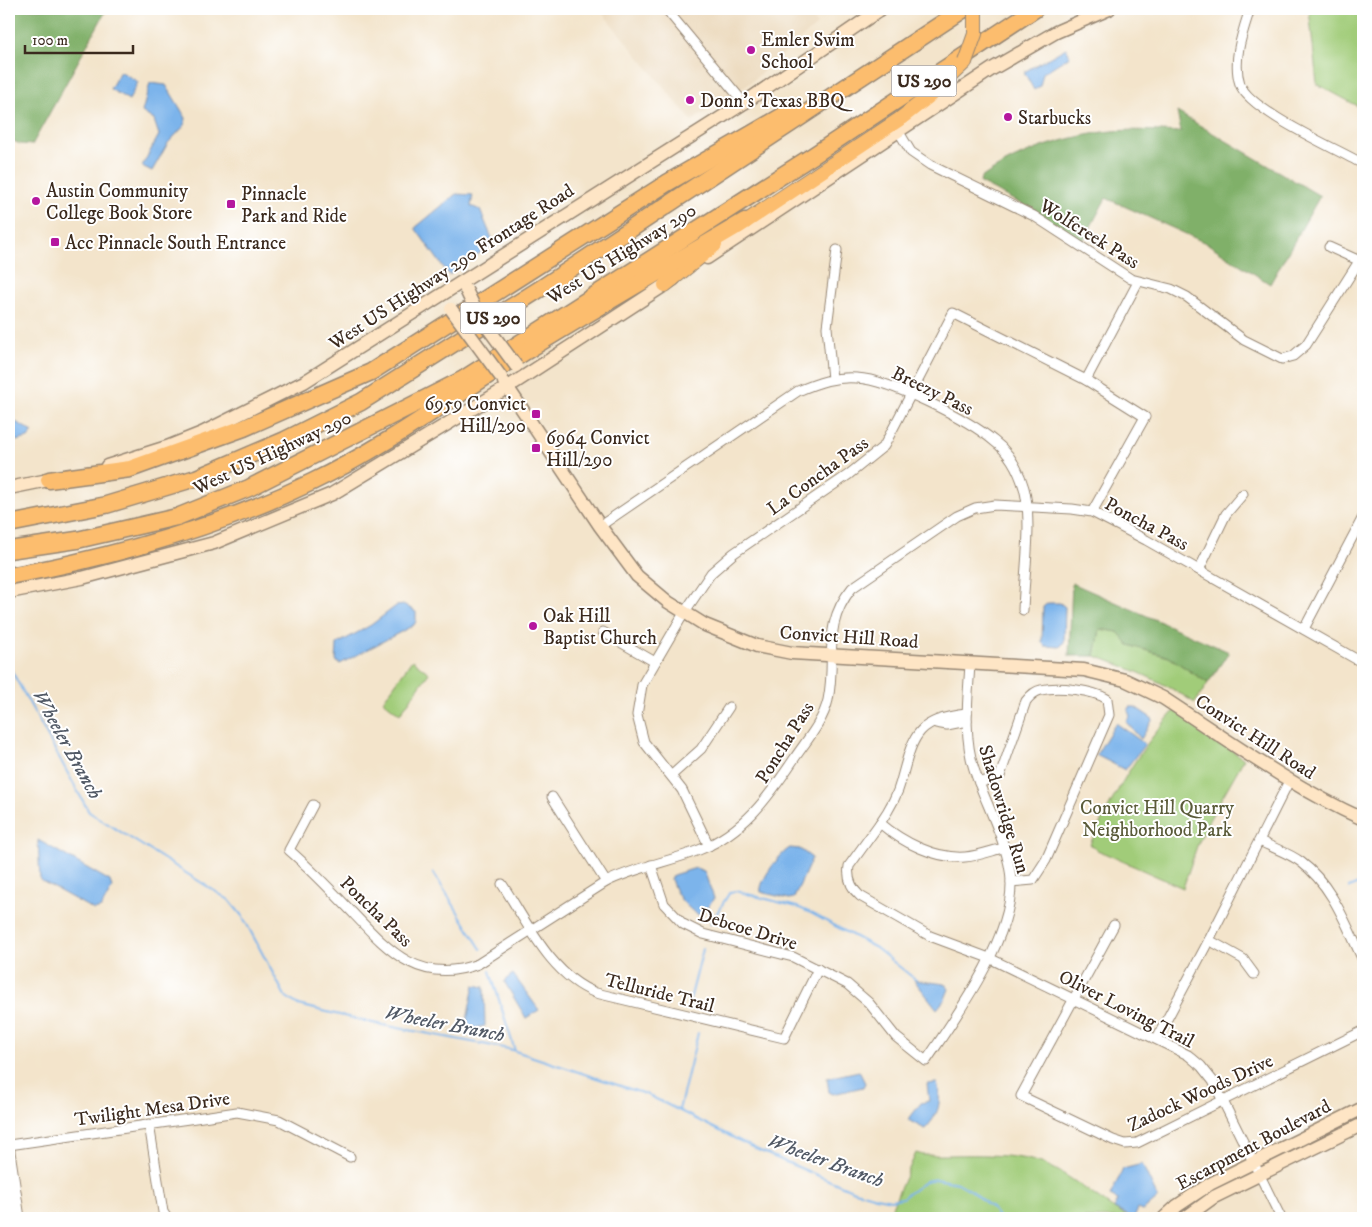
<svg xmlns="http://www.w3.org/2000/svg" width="1372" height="1227" viewBox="0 0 1372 1227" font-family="'IM FELL DW Pica',serif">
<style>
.built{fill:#ebd8ba}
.green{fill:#a1cc79;stroke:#6e7b4c}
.forest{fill:#80b069;stroke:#5e6d44}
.water{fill:#7cb4eb;stroke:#5c6f84}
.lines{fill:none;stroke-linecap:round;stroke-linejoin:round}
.stream{stroke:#7cb4eb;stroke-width:2}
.street-casing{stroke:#978774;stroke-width:11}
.secondary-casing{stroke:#978774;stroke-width:15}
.primary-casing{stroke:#978774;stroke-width:16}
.highway-casing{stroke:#978774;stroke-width:19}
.street{stroke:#fff;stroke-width:9}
.secondary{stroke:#fee5c5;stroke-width:12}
.primary{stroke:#fcbd6e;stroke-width:14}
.highway{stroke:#fcbd6e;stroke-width:16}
.secondary-bridge-casing{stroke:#978774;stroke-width:15;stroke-linecap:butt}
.primary-bridge-casing{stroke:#978774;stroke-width:16;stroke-linecap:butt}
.secondary-bridge{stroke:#fee5c5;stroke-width:12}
.primary-bridge{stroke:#fcbd6e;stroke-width:14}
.poi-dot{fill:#b5179e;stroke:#fff;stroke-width:2}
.labels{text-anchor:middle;stroke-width:4;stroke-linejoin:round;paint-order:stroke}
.shield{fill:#fff;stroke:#766a62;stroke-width:1}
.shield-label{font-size:18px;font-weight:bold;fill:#3b2a1e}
.poi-label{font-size:19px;fill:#3b2a1e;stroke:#fff;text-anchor:start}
.street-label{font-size:19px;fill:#3b2a1e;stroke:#fff}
.park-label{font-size:19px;fill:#5a5b39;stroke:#fff}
.water-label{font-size:20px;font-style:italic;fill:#525a66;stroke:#fff}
</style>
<rect width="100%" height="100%" fill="#fff"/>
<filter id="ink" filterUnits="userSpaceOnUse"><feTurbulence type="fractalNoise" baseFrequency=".02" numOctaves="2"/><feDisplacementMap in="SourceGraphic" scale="10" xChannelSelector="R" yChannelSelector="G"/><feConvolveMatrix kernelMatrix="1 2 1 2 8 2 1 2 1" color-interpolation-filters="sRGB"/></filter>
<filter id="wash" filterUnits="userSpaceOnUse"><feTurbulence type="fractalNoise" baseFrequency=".0096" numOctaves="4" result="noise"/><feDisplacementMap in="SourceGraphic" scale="20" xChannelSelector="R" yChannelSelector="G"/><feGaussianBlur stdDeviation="1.12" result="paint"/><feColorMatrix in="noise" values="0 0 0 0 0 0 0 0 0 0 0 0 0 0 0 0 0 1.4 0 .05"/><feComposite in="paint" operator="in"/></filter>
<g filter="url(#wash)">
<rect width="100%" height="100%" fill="#f3e4cb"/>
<path class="built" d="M599,9H829L814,21L817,25L751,82L692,121Z"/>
<g class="green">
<path d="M1309,9H1363V109L1317,84Z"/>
<path d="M1100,629L1118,632L1134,647L1169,657L1208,683L1195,703C1164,682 1130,668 1095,656Z"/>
<path d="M412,660L429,673L400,714L383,701Z"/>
<path d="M1175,710L1244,759L1208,822L1197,846L1183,888L1095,849L1090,844C1116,792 1135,754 1175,710Z"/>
<path d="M916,1153L923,1155C962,1156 1019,1150 1053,1168C1080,1182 1102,1204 1130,1218H887Z"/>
</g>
<g class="forest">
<path d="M9,9H107L32,145L20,144L9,139Z"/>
<path d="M1177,112L1320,196L1270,284L1208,244L1106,198L1082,243L1033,210L980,183L981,178C1015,154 1056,140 1097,133C1124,128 1154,131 1181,132Z"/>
<path d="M1072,583L1229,652L1208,683L1169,657L1129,645L1118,632L1100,629L1095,656H1069Z"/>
</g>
<g class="water">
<path d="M1066,48L1070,56L1043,73L1040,86L1034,90L1024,72Z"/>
<path d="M120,71L138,82L129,100L110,89Z"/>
<path d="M150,83L166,85L186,118L185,125L168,143L152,171L142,166L159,135L154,120L142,112Z"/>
<path d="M456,194L473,195L471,206L480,210L494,243L449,275L415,228Z"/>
<path d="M9,418L33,432L28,438L16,441L9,437Z"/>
<path d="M1048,603H1060L1065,607L1064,642L1060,647L1045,646L1042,642L1043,607Z"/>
<path d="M405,605L416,612V621L414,625L340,664L336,661L337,644L371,625L396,606Z"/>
<path d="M1130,707H1135L1153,719L1141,739L1126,722L1130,716L1128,711Z"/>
<path d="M1116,723L1145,744L1125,770L1096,755Z"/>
<path d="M38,840L110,881L112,888L101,908L94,910L40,880Z"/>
<path d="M790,848L800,849L812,858L794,898L789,899L761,892C758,882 781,852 790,848Z"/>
<path d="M696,868L704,871L714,898L701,916C686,909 675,894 671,879L673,875Z"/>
<path d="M513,974L539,1010L526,1018L504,981Z"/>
<path d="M914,980L945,984L949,989L945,999L937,1009Z"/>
<path d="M474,985L484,987L485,1026L465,1030Z"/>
<path d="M859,1071L865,1083L863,1087L833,1094L829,1092L827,1078Z"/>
<path d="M937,1083C942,1103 939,1114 925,1129L908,1120L921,1103L929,1101L927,1084Z"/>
<path d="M1142,1164L1158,1198L1143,1211L1138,1209L1134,1218L1114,1209L1118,1200L1110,1196L1123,1169Z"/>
</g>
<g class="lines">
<g class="stream">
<path d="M9,666L89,812L229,900L243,917L285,996L298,1005L377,1024L509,1049L648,1095L760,1151L852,1190L876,1197L891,1200L902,1198L926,1181L936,1179L958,1183L972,1191L992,1208L999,1218"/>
<path d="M433,872L481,949"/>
<path d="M1349,888L1363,882"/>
<path d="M710,924L730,892L736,891L797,907L811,913L876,948L916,980"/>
<path d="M490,971L515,1051"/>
<path d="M690,1000L703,949"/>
<path d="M679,1110L698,1033"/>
</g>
</g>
</g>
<g filter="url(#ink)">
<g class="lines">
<defs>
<g id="street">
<path d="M666,9L744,103"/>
<path d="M1250,9C1243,31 1232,60 1240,84C1248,110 1337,149 1363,164"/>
<path d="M899,132L911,152L930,165L1034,216L1131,279L1171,289L1187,297L1244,340L1282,359L1293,356L1306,345L1363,255"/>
<path d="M1329,247L1360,261"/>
<path d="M832,379L827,327L837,250"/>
<path d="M1086,380L1138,282"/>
<path d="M600,526L798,391C817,383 836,376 857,378C890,380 968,419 994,441C1009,452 1019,471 1024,488C1033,521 1024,575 1023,610"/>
<path d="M1199,570L1226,514L1243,494"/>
<path d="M1304,629L1363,517"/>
<path d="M603,632L655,662"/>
<path d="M967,714C914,719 913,738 901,781C897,797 889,810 880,823C902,842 935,859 965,857C978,856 991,851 1003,848"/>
<path d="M936,723L947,725L967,721"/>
<path d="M672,775L701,749L729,707"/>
<path d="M979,783L1000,776L1026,701C1030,696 1035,691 1041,690C1058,686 1093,690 1107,699L1109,715L1046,860L1033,880L1011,882"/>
<path d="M552,797L606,882"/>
<path d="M313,805L289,850C311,869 331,890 351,911C388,950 419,986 478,964L606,882C636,867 669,862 699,850C744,832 768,798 794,759C806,741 823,722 828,700C837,657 821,626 852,588L957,516L975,508L995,505L1072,509L1092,512L1146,540L1363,663"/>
<path d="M880,823L849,866C847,879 851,888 860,896L930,936L989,958L1188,1055L1201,1066L1213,1081L1281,1218"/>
<path d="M1260,841C1273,848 1289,853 1301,862C1333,886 1346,925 1363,960"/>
<path d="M709,846L682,790L644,742L637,715L642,685L684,613L711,573L734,553L848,475L884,446L953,313L1086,380L1145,417L1092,512"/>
<path d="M651,865L664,904L683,924L703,934L793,957L847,984L869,1003L896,1037L926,1061C957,1015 1013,938 1011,881C1010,847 985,803 974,769C963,735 968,699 970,664"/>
<path d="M502,884C527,922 551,976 596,993L784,1038L818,969"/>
<path d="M1114,925L1021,1096L1113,1140L1125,1144L1137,1143L1363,1031"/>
<path d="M1209,940L1243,959L1254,974"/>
<path d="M1157,1038L1209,940L1289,781"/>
<path d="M149,1124L163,1212L167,1218"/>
<path d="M9,1145L237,1112L279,1120L350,1157"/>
<path d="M9,1145L20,1218"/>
</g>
<g id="secondary">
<path d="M707,258L992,69L1056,32L1109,9"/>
<path d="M504,382L600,526L637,576L668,602L705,625L757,646L792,653L1084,670L1125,680L1163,698C1229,741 1292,787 1363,819"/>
<path d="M107,466L167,447L202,433L304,382L744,103L881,9"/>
<path d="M9,488L58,478"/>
<path d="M9,592L82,578L214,543L332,494L508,387L674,279"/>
<path d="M1164,1218L1177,1206L1210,1184L1363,1108"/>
<path d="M1185,1218L1214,1197L1363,1124"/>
</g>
<g id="primary">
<path d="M738,227L900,119L928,97L965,62"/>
<path d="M665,285L715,245"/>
</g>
<g id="highway">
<path d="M49,480L130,469L244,428L371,372L667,183L793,110"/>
<path d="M9,524L106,505L196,478L285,440L361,402L543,287L964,9"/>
<path d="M9,550L77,540L177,517L249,488L462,380L814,155L1035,9"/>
<path d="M9,576C113,557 217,528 312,482C381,449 443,404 507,363C585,314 666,268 745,221"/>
</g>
</defs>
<use href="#street" class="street-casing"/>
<use href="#secondary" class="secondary-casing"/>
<use href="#primary" class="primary-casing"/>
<use href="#highway" class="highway-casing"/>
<use href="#street" class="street"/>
<use href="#secondary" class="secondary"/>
<use href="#primary" class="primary"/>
<use href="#highway" class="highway"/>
<defs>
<g id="secondary-bridge">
<path d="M466,290L477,313L516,366"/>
<path d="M451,309L501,377"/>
</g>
<path id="primary-bridge" d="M965,62L975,34V9"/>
</defs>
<use href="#secondary-bridge" class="secondary-bridge-casing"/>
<use href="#primary-bridge" class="primary-bridge-casing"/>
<use href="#secondary-bridge" class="secondary-bridge"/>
<use href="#primary-bridge" class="primary-bridge"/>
</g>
</g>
<g class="poi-dot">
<circle cx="751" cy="50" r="5"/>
<circle cx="690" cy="100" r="5"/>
<circle cx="1008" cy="117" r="5"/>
<circle cx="36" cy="201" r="5"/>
<rect x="226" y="199" width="10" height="10" rx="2.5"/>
<rect x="50" y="237" width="10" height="10" rx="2.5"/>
<rect x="531" y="409" width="10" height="10" rx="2.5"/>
<rect x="531" y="443" width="10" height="10" rx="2.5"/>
<circle cx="533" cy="626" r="5"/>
</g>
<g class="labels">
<g class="shield">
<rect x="891.5" y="65.5" width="65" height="31" rx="4"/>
<rect x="460.5" y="302.5" width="65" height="31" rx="4"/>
</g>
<g class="shield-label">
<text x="924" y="87">US 290</text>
<text x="493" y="324">US 290</text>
</g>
<g class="poi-label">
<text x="761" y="46">Emler Swim<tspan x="761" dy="22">School</tspan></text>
<text x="700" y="107">Donn's Texas BBQ</text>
<text x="1018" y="124">Starbucks</text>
<text x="46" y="197">Austin Community<tspan x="46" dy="22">College Book Store</tspan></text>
<text x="241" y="200">Pinnacle<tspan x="241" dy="22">Park and Ride</tspan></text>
<text x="65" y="249">Acc Pinnacle South Entrance</text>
<text x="526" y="410" text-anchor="end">6959 Convict<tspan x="526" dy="22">Hill/290</tspan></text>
<text x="546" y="444">6964 Convict<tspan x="546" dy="22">Hill/290</tspan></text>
<text x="543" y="622">Oak Hill<tspan x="543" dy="22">Baptist Church</tspan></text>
</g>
<g class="street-label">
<text transform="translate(1090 233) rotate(32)" y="7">Wolfcreek Pass</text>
<text transform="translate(621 253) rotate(-32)" y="7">West US Highway 290</text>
<text transform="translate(451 266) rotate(-33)" y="7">West US Highway 290 Frontage Road</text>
<text transform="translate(933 390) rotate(26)" y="7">Breezy Pass</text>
<text transform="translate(272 452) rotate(-25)" y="7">West US Highway 290</text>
<text transform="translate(817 475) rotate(-36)" y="7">La Concha Pass</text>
<text transform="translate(1147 523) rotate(28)" y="7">Poncha Pass</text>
<text transform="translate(849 636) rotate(4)" y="7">Convict Hill Road</text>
<text transform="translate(1256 736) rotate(33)" y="7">Convict Hill Road</text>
<text transform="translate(784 742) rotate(-58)" y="7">Poncha Pass</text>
<text transform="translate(1005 809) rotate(73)" y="7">Shadowridge Run</text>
<text transform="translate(377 911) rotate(44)" y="7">Poncha Pass</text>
<text transform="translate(748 928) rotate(17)" y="7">Debcoe Drive</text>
<text transform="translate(660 992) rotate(14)" y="7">Telluride Trail</text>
<text transform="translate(1127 1008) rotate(27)" y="7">Oliver Loving Trail</text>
<text transform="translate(1200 1092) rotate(-25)" y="7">Zadock Woods Drive</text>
<text transform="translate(152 1108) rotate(-8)" y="7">Twilight Mesa Drive</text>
<text transform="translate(1253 1144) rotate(-28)" y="7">Escarpment Boulevard</text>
</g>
<g class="park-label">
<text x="1157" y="814">Convict Hill Quarry<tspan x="1157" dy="22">Neighborhood Park</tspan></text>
</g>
<g class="water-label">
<text transform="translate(68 744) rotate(61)" y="7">Wheeler Branch</text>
<text transform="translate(445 1023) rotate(11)" y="7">Wheeler Branch</text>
<text transform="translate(826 1160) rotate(20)" y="7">Wheeler Branch</text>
</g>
</g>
<rect width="1372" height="1227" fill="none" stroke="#fff" stroke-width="30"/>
<path d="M25 45v8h108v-8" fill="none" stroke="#3b2a1e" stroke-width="2.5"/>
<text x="32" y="45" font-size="15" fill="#3b2a1e" stroke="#ffffff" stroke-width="4" paint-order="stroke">100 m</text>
</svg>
